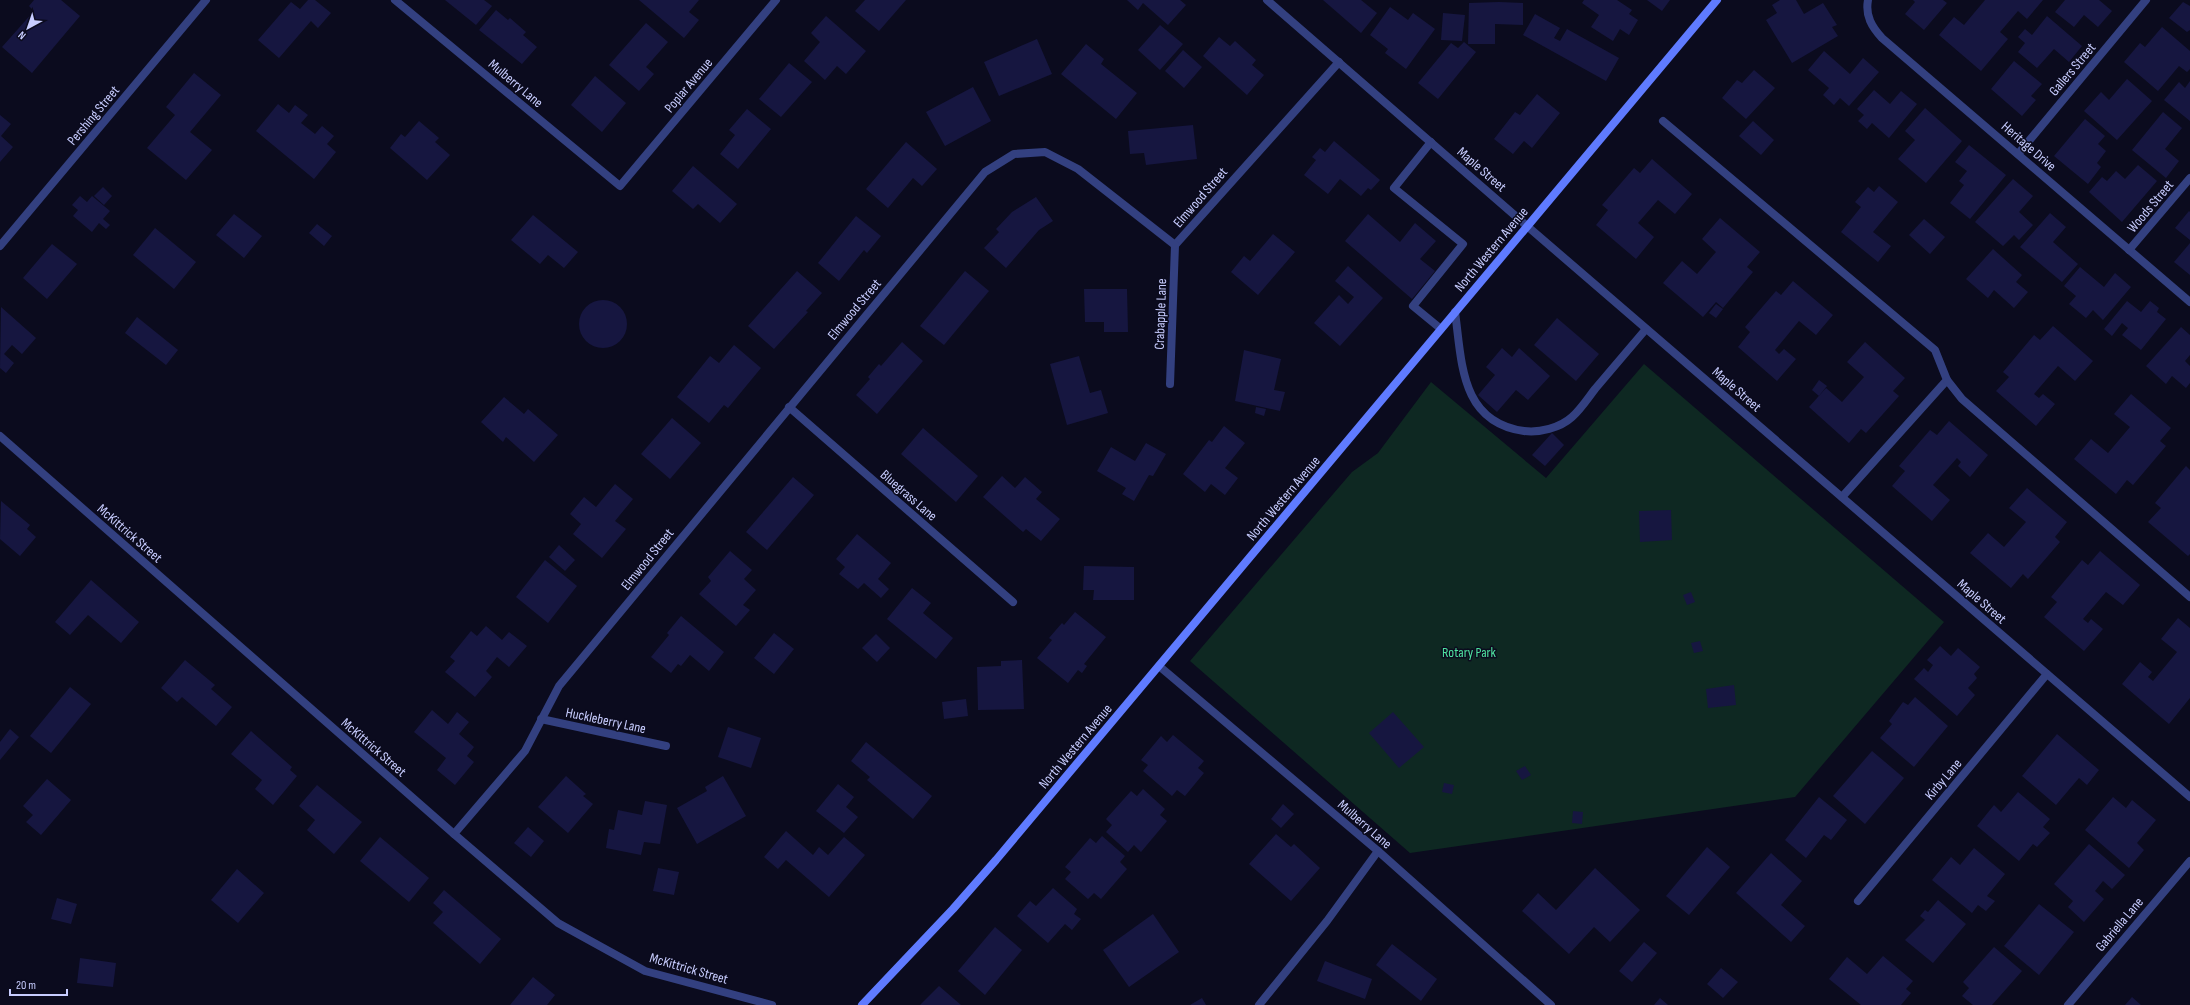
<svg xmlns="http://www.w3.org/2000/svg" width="2190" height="1005" viewBox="0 0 2190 1005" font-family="'Sofia Sans Condensed',sans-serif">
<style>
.green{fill:#0e2822}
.building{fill:#161640}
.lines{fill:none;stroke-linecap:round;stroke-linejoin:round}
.service{stroke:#334080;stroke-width:8}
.minor{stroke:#334080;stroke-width:8}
.tertiary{stroke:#334080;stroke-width:8}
.secondary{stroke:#5f7bff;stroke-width:8}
.labels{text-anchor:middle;stroke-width:3;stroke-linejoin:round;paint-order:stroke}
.street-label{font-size:14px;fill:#c8cdff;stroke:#0b0b1e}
.park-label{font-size:14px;fill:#4fe4a1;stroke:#0b0b1e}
</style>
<rect width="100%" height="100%" fill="#0b0b1e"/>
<path class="green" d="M1644,364L1944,622L1795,797L1410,853L1190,661L1352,472L1378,453L1431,382L1546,478Z"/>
<g class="building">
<path d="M34,0H61L80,16L32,73L2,47L34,11L29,6Z"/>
<path d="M308,0H315L331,13L318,28L311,21L279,58L258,40L291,2L300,9Z"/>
<path d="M445,0H484L492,6L476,25Z"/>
<path d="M639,0H699L689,12L699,20L684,38Z"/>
<path d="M865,0H906L879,31L855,11Z"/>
<path d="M1127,0H1180L1186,5L1168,25L1143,3L1138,10Z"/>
<path d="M1323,0H1361L1377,13L1361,33Z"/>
<path d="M1584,0H1617L1632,10L1629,14L1638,20L1629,35L1620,29L1613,41L1591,27L1599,15L1582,3Z"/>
<path d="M1647,0H1670L1662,11Z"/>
<path d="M1780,0H1796L1804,14L1823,3L1837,25L1832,27L1838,36L1792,63L1766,20L1777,13L1772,5Z"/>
<path d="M1913,0H1943L1947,3L1924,30L1905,14L1915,2Z"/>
<path d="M1985,0H2043L2027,19L2018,11L2000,32L2008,39L1981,71L1939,35L1954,17L1964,25Z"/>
<path d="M2065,0H2099L2112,11L2098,27L2084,15L2074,27L2055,12Z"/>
<path d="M1499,2L1523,3V25L1495,24V44H1468L1469,3Z"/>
<path d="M2183,2L2190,6V30L2187,32L2169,18Z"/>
<path d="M1390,7L1408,20L1413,13L1435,29L1406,69L1385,53L1388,49L1370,35Z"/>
<path d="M496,10L508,20L510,18L526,32L523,35L537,47L522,64L479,30Z"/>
<path d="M1443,13L1465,15L1462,41L1441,40Z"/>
<path d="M1535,14L1560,28L1554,38L1560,41L1567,29L1619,58L1606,81L1523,35Z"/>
<path d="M826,16L866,51L846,74L837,66L825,80L804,61L820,42L811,33Z"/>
<path d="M2047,16L2082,46L2069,62L2054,49L2037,68L2018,52L2025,43L2018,37L2025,29L2032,35Z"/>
<path d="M646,23L668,42L646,67L654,74L639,91L609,65Z"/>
<path d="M1160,25L1183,44L1160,70L1138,50Z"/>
<path d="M2162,27L2190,51V69L2187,72L2179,66L2158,91L2124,62L2140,43L2145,47Z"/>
<path d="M1219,37L1230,46L1235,41L1256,60L1252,65L1264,75L1247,95L1203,56Z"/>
<path d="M1037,39L1052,74L999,96L984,62Z"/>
<path d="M1464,42L1476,52L1438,99L1418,83L1451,43L1458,48Z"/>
<path d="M1086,44L1104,59L1101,64L1137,93L1116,119L1061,74Z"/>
<path d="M1183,50L1202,67L1184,88L1165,71Z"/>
<path d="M1824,51L1850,74L1863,58L1879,72L1849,106L1840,98L1834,105L1823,95L1829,88L1808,70Z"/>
<path d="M2014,61L2042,84L2031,96L2036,100L2022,116L1991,89Z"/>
<path d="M789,63L812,82L781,117L759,99Z"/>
<path d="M1754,70L1775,88L1746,119L1722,98L1737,80L1742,83Z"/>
<path d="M194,73L221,95L190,132L212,150L186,180L147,148L175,115L166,107Z"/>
<path d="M595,76L626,103L602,132L571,105Z"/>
<path d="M2127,79L2152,101L2117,140L2084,111L2101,92L2109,100Z"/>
<path d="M2190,81V121L2164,100L2179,82L2185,88Z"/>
<path d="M973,87L991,121L945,146L926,112Z"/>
<path d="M1874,90L1890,104L1901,91L1917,104L1889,138L1872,123L1867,129L1858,121L1864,115L1857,109Z"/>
<path d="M1537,94L1560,113L1532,148L1524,141L1513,154L1494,139L1515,112L1520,115Z"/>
<path d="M278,104L289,113L295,105L308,115L301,123L315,134L322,126L334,136L327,144L336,152L314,179L256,131Z"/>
<path d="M1925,108L1962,141L1926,183L1898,159L1915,140L1905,131Z"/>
<path d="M747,109L771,129L738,169L720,154L735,135L729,130Z"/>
<path d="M2163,112L2182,128L2165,149L2179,161L2166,178L2132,150Z"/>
<path d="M0,115L11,124L1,136L13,147L0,162Z"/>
<path d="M2085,119L2105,136L2098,144L2106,151L2097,163L2101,167L2088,184L2054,156Z"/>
<path d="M419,121L439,138L435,142L450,155L427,180L390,148L401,134L405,137Z"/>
<path d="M1753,121L1774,140L1761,155L1739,136Z"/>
<path d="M1193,125L1197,159L1146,165L1144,153L1130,154L1128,131Z"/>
<path d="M1334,141L1380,180L1371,190L1368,188L1361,196L1340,179L1328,194L1304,175L1316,160L1312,157L1320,148L1325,152Z"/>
<path d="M906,142L937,169L922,186L913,178L888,208L866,189Z"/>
<path d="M1969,145L2006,175L1970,219L1950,203L1964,185L1959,181L1967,171L1955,162Z"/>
<path d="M1652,159L1692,194L1675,214L1658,200L1638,223L1654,237L1636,259L1596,225L1608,210L1602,205L1634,168L1640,173Z"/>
<path d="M2138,165L2157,181L2122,222L2089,192L2102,177L2107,181L2116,171L2125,179Z"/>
<path d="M693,166L737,204L720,223L698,204L693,209L672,191Z"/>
<path d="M2013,179L2033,196L2019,212L2033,225L2019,240L2014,235L2003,246L1975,222Z"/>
<path d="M1879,186L1898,202L1873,232L1891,246L1878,262L1841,232L1861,207L1855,202L1868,187L1874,192Z"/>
<path d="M103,187L112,196L104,205L94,196Z"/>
<path d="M80,196L87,202L92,196L110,211L103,219L110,225L106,229L99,223L92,232L73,216L78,210L72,205Z"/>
<path d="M1036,197L1053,221L1039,230L1006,268L984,248L999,232L996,229L1012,212Z"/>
<path d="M2189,211L2190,212V240L2175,228Z"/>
<path d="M2050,213L2066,227L2053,242L2078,264L2062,282L2020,247Z"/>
<path d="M234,214L262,236L244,258L216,235Z"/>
<path d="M1368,214L1400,242L1415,223L1436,241L1420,259L1435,271L1412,299L1345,241Z"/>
<path d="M533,215L578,252L564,268L548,255L540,264L511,240Z"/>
<path d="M856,216L881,236L867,253L864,250L839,281L818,263Z"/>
<path d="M1720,218L1760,252L1747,267L1753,272L1723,308L1716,302L1703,317L1663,283L1682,261L1697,274L1716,252L1702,239Z"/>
<path d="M1924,219L1945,237L1930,254L1909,235Z"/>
<path d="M317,224L332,236L324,246L309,233Z"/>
<path d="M155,228L196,262L174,289L133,255Z"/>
<path d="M1273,234L1295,252L1258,295L1231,272L1244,256L1250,261Z"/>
<path d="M2190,243V275L2174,262Z"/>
<path d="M52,244L77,264L47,299L23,278Z"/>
<path d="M1993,249L2022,275L2016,282L2028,292L2014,308L1994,290L1988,298L1966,279Z"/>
<path d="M1348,266L1383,298L1340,346L1314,323L1339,295L1348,304L1354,297L1335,281Z"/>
<path d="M2080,267L2104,287L2115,273L2131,287L2103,320L2093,310L2086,318L2069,304L2076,296L2064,286Z"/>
<path d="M797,271L822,293L806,311L808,312L774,349L748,326Z"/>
<path d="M965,271L989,291L944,345L920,326Z"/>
<path d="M1793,281L1833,315L1816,335L1799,321L1775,350L1779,354L1784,349L1796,359L1777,381L1738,347L1750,332L1745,327L1776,291L1781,295Z"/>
<path d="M1084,289H1127L1128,332H1104V322H1085Z"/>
<circle cx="603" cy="324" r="24"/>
<path d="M2127,301L2141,312L2150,301L2159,308L2157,312L2166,319L2141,350L2122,335L2128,328L2122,323L2112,336L2104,329Z"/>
<path d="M1716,304L1723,309L1716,318L1709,313Z"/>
<path d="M1,307L36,338L22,354L12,345L4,354L14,363L6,373L0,368Z"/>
<path d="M137,317L178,350L166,365L125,333Z"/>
<path d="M1557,318L1599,354L1576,381L1534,345Z"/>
<path d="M2053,326L2093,361L2075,381L2058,366L2034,394L2039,398L2043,394L2055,404L2036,426L1996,391L2009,377L2003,372L2034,335L2040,340Z"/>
<path d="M2181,327L2190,335V355L2185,361L2190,366V383L2186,388L2172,376L2166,384L2146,366Z"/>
<path d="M902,342L923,361L877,414L856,395L870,379L868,377L879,364L881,366Z"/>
<path d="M1865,342L1905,378L1893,391L1899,396L1866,433L1861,429L1849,443L1809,407L1826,388L1842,402L1864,377L1847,362Z"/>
<path d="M734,345L761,368L728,408L724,405L709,423L677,397L710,356L719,363Z"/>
<path d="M1502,348L1512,357L1519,348L1550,376L1528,400L1516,390L1497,412L1478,395L1495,375L1486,367Z"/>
<path d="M1244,350L1281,359L1274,390L1285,392L1280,411L1235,401Z"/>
<path d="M1079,356L1090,393L1101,390L1108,413L1067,425L1050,364Z"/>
<path d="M1819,380L1827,386L1819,396L1812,390Z"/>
<path d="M2131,394L2171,428L2160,441L2166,446L2133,485L2127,480L2116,494L2074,459L2091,439L2108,453L2130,427L2114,414Z"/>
<path d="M504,397L524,414L528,409L558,435L534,462L506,437L503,442L481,422Z"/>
<path d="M1256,407L1266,409L1264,416L1255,413Z"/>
<path d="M672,418L701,443L670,479L641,454Z"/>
<path d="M1949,421L1988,455L1970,477L1958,466L1961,462L1957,458L1933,485L1950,500L1932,521L1892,486L1905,471L1899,466L1930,430L1937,435Z"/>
<path d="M1224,426L1245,443L1225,468L1238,478L1225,495L1211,484L1205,492L1183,474L1209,440L1212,442Z"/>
<path d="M923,428L978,476L956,502L901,454Z"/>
<path d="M1552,433L1564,445L1545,466L1532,455Z"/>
<path d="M1146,443L1166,454L1153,476L1149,475L1134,501L1122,494L1126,488L1097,471L1111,447L1135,461Z"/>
<path d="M2186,466L2190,470V554L2188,556L2148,522L2161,508L2155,503Z"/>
<path d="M1002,476L1015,488L1025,477L1042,492L1036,499L1060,519L1041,541L1026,529L1023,532L983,497Z"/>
<path d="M793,477L814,495L767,550L746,532Z"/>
<path d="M615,484L633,499L615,521L626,529L602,558L573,534L581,524L570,514L584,497L596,507Z"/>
<path d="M2027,488L2067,522L2055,537L2060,542L2028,579L2023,574L2011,588L1970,553L1988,533L2004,547L2026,522L2009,508Z"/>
<path d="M1,501L30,525L27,529L36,537L20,556L0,539Z"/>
<path d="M1671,510L1672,540L1640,542L1639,511Z"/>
<path d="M857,534L891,563L878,579L889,589L881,598L864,583L858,589L839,574L845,567L836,559Z"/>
<path d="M559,545L575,560L565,571L549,557Z"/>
<path d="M730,551L752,570L744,579L756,590L743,605L750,610L736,626L699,594L711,581L708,577Z"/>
<path d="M2100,551L2140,585L2123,605L2106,592L2083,619L2088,623L2091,619L2103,629L2084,651L2044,617L2057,602L2051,597L2082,560L2088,565Z"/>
<path d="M545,560L577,586L548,623L516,597Z"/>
<path d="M1084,566L1134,567V600H1093L1094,590H1083Z"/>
<path d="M91,580L139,622L121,643L88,615L70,635L55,622Z"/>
<path d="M912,588L931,603L923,613L953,638L936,659L887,619Z"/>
<path d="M1691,592L1695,602L1687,605L1683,595Z"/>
<path d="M1075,612L1106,637L1084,664L1087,666L1082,673L1078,670L1068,683L1037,658L1052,640L1049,638L1062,623L1064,625Z"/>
<path d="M681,616L724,652L709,671L690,655L681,666L678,664L671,673L651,657L669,635L667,633Z"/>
<path d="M2178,618L2190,628V698L2169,724L2122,684L2140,662L2152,672L2148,677L2153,681L2177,652L2161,639Z"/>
<path d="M486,626L502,640L509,632L527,646L509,667L497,657L486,671L492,677L475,697L445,672L455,661L450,657L471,631L477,636Z"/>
<path d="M774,633L794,649L774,674L754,658Z"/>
<path d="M876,634L890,648L877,662L862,648Z"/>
<path d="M1700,641L1703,651L1694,653L1691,643Z"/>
<path d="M1940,646L1951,656L1958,648L1980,667L1974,674L1977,678L1968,688L1975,695L1957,716L1914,679L1924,668L1928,672L1933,665L1927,660Z"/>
<path d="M185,660L215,685L211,689L232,707L216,726L182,697L177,702L161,688Z"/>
<path d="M1022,660L1024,709L978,710L977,667L1001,666V661Z"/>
<path d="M1734,685L1736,705L1708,708L1706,689Z"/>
<path d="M70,687L91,704L51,753L30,736Z"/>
<path d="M1915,697L1948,726L1914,767L1880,738L1892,724L1889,721L1903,702L1908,705Z"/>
<path d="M966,699L968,716L944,719L942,702Z"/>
<path d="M432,710L448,724L457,712L469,722L459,734L474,747L467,756L474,762L455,785L437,770L446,758L414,732Z"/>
<path d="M1393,712L1424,747L1399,768L1369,733Z"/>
<path d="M728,727L761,738L751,768L718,757Z"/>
<path d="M10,729L19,737L0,760V742Z"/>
<path d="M251,731L292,767L290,770L297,776L273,805L255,789L262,780L231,754Z"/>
<path d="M2057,734L2099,770L2087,785L2079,778L2056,805L2022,776Z"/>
<path d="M1173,735L1204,761L1198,768L1204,773L1185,796L1177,790L1172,796L1143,771L1148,765L1141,760L1161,736L1167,742Z"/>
<path d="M866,742L932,796L913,819L867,780L870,777L851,761Z"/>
<path d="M1872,751L1904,778L1865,824L1833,796Z"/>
<path d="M1525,766L1531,775L1522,780L1516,771Z"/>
<path d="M566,776L586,794L583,796L593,804L568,833L538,807Z"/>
<path d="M723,776L746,816L697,844L677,808L707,791L705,787Z"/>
<path d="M47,779L71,800L41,835L26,822L33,815L23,806Z"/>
<path d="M1444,783L1454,785L1452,794L1442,792Z"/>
<path d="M838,784L854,797L846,807L858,817L844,833L816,811Z"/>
<path d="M317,785L362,822L334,854L307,830L315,820L299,806Z"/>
<path d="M1143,789L1165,809L1160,815L1167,821L1141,852L1134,845L1128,852L1106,832L1112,825L1106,819L1131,791L1137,796Z"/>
<path d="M2018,792L2050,819L2043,827L2050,833L2037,847L2033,844L2019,861L1977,826L1994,805L2001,812Z"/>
<path d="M1819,797L1847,820L1831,840L1824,835L1806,858L1785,840Z"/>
<path d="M2113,797L2126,808L2132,800L2156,820L2137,843L2144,850L2129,868L2085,830Z"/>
<path d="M645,801L667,805L660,844L644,842L641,855L606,848L609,829L614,830L618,810L642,815Z"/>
<path d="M1283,804L1294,814L1281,828L1271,819Z"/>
<path d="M1573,811L1583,812L1582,824L1572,823Z"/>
<path d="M528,827L544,841L531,857L514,843Z"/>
<path d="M786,831L813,855L819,847L828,855L844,837L865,855L829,897L786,860L778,869L764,857Z"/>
<path d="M1276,834L1291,847L1294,844L1320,868L1291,901L1249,864Z"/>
<path d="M1102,836L1125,856L1120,862L1127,869L1101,899L1094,893L1088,899L1065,879L1071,872L1065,867L1090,838L1096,843Z"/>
<path d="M380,837L429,878L409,902L360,861Z"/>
<path d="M2089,844L2125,875L2112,889L2103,881L2095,891L2104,899L2084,922L2068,907L2073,901L2054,884Z"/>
<path d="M1707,847L1730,867L1689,915L1666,896Z"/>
<path d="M1974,848L2005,874L1987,896L1995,901L1986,911L1978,905L1972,913L1932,880L1951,857L1960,865Z"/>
<path d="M1771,853L1802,881L1781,905L1805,926L1791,942L1736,893Z"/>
<path d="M658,868L679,872L674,895L653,891Z"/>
<path d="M1595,868L1640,910L1610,942L1594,927L1569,954L1522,911L1538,893L1556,910Z"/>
<path d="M237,869L264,893L238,923L211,900Z"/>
<path d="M1053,888L1077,909L1074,914L1081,919L1072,930L1065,924L1048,943L1017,916L1030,901L1036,906Z"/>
<path d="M444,890L501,939L480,964L433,923L443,912L433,903Z"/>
<path d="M57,898L77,904L71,924L51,919Z"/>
<path d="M1938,900L1966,924L1933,963L1905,940L1925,920L1920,916L1925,910L1928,912Z"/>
<path d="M2039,904L2074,932L2039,975L2004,946Z"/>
<path d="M1153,914L1179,952L1129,987L1103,950Z"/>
<path d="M995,927L1022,950L985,995L958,971Z"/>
<path d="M1644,942L1657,953L1632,982L1619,971Z"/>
<path d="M1392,944L1437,979L1421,1001L1376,965Z"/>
<path d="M1994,947L2022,971L1992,1005H1973L1962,996L1969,988L1963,982Z"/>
<path d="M1883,956L1913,981L1906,989L1911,993L1901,1005H1861L1829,979L1847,957L1867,974Z"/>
<path d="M80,958L116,963L113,987L77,983Z"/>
<path d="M1325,961L1372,979L1365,999L1317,981Z"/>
<path d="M1721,968L1738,982L1723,998L1707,984Z"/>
<path d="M533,977L555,995L547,1005H510Z"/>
<path d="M939,986L961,1005H920Z"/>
<path d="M2132,997L2141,1005H2125Z"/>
<path d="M1202,998L1206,1005H1190Z"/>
<path d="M1660,998L1668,1005H1654Z"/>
</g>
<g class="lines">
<g class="service">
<path d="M1431,142L1394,188L1463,244L1413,306L1441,329"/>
<path d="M1455,312C1462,362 1460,422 1524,431C1539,433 1560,428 1572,417C1581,409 1588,398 1595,389C1612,369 1629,349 1646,329"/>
<path d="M1259,1005L1327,921L1378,851"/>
</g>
<g class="minor">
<path d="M395,0L620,186L776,0"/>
<path d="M1868,0C1865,16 1872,27 1882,38L2190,302"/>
<path d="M1663,121L1935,350L1947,380L1842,497"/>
<path d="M2018,154L2146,0"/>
<path d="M1527,226L2190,797"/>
<path d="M1175,245L1339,62"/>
<path d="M0,246L206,0"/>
<path d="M2129,250L2190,178"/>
<path d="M1947,380L1962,399L2190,597"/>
<path d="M1170,384L1175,245"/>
<path d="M789,407L1013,602"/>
<path d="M0,436L454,834L558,923L645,971L772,1005"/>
<path d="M1159,666L1378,851L1551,1005"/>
<path d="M541,719L666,746"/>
<path d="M454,834L525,751L559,686L985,172L1014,154L1045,152L1078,169L1175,245"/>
<path d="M1858,901L2047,674"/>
<path d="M2068,1005L2190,861"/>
</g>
<path class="tertiary" d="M1267,0L1527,226"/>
<path class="secondary" d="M862,1005L953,909L996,860L1717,0"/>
</g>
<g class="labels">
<g class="street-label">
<text transform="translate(2072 69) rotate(-50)" y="5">Gallers Street</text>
<text transform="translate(516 83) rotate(40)" y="5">Mulberry Lane</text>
<text transform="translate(688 85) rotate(-50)" y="5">Poplar Avenue</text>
<text transform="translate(93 115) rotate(-50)" y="5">Pershing Street</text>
<text transform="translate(2029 146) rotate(41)" y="5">Heritage Drive</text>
<text transform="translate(1482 169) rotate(41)" y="5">Maple Street</text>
<text transform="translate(1200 197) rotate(-49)" y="5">Elmwood Street</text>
<text transform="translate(2150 206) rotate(-50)" y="5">Woods Street</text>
<text transform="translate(1491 249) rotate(-50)" y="5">North Western Avenue</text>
<text transform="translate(854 309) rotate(-50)" y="5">Elmwood Street</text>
<text transform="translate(1160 314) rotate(-88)" y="5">Crabapple Lane</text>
<text transform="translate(1737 389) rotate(41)" y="5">Maple Street</text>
<text transform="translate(909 495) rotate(41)" y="5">Bluegrass Lane</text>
<text transform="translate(1283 498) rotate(-50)" y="5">North Western Avenue</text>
<text transform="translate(130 533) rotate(41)" y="5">McKittrick Street</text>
<text transform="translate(647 559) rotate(-51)" y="5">Elmwood Street</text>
<text transform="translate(1982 601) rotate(41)" y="5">Maple Street</text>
<text transform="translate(606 720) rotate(12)" y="5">Huckleberry Lane</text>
<text transform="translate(1075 746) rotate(-50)" y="5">North Western Avenue</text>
<text transform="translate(374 747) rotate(41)" y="5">McKittrick Street</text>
<text transform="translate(1943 779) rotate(-50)" y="5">Kirby Lane</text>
<text transform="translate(1365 824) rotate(41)" y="5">Mulberry Lane</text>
<text transform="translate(2119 924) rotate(-50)" y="5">Gabriella Lane</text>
<text transform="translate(689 968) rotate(16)" y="5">McKittrick Street</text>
</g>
<g class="park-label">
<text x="1469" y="657">Rotary Park</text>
</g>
</g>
<g transform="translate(28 28) rotate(220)" stroke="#0b0b1e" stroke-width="3" paint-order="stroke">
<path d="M0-3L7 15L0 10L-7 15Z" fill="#c8cdff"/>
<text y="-6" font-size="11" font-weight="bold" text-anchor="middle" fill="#c8cdff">N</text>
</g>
<path d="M10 989v6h57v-6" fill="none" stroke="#c8cdff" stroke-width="2"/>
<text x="16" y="989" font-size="12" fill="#c8cdff" stroke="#0b0b1e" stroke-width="3" paint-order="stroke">20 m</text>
</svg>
